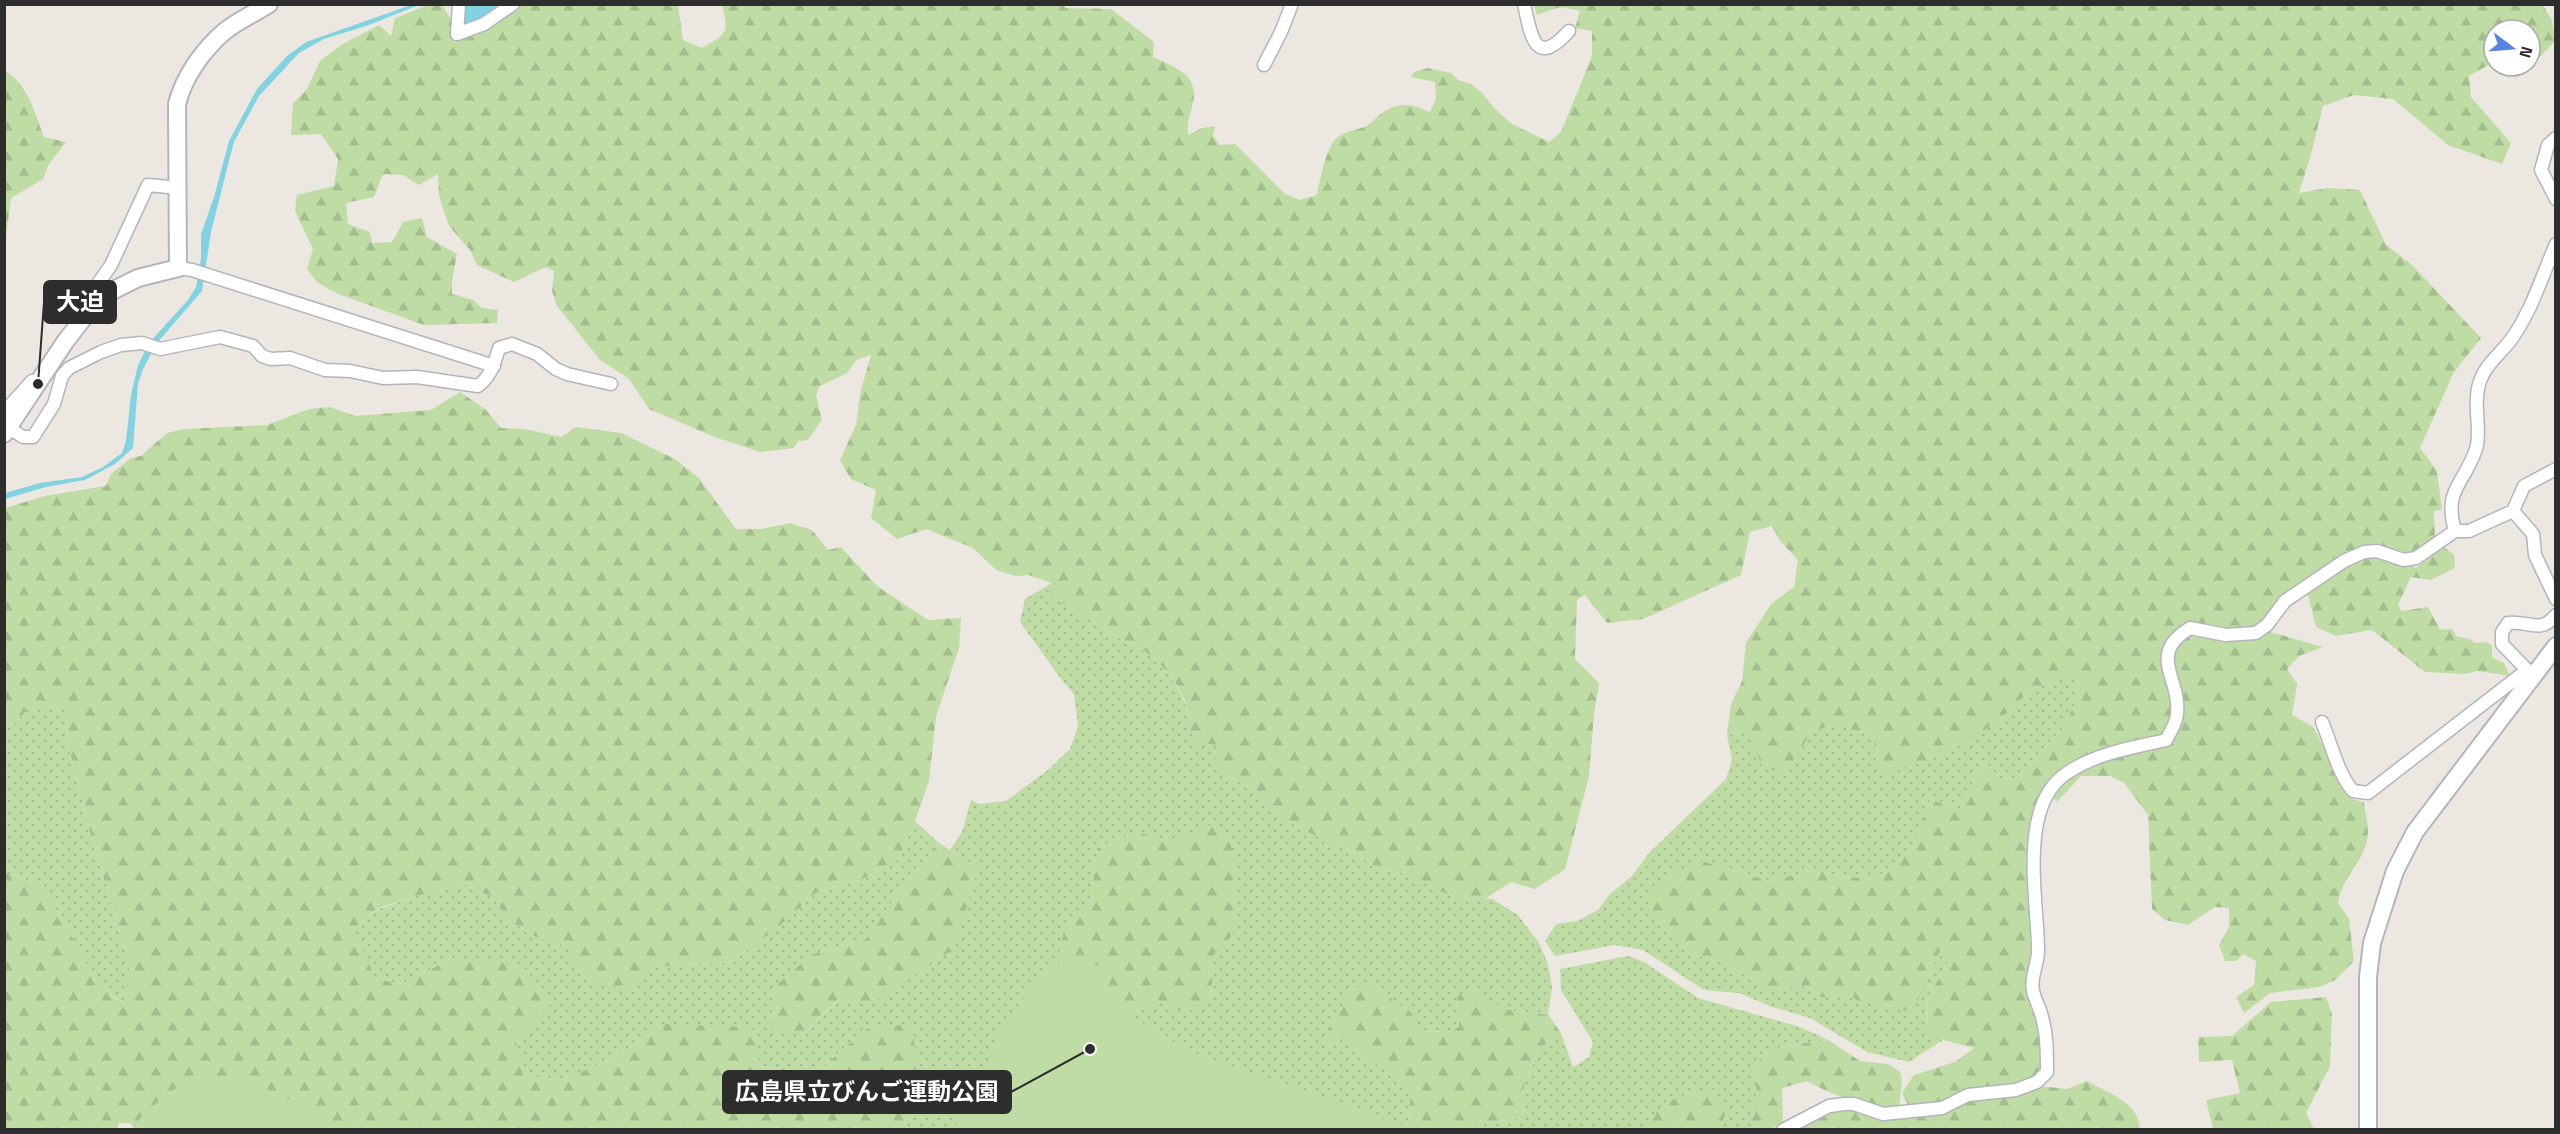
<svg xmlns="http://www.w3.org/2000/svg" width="2560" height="1134" viewBox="0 0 2560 1134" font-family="'Titillium Web','Noto Sans JP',sans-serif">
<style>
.grass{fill:url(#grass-dots)}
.forest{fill:url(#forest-firs)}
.park{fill:#bfdca5}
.water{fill:#82d3e1}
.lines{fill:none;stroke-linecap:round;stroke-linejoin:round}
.street-casing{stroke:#b2b5bb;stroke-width:15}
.secondary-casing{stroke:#b2b5bb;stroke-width:20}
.street{stroke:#fff;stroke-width:12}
.secondary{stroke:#fff;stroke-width:16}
.leader{fill:none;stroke:#2d2d2d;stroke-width:2}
.callout-dot{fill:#2d2d2d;stroke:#fff;stroke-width:2}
.callout{fill:#2d2d2d;stroke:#2d2d2d;stroke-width:2}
.callout-label{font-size:24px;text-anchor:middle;font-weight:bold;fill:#fff}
</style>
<defs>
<pattern id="grass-dots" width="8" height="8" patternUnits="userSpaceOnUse" patternTransform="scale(1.5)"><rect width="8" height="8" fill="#bfdca5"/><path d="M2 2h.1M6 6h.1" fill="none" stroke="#a4bd8e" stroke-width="1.8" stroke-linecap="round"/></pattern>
<pattern id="forest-firs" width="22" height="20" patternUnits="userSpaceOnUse" patternTransform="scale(1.5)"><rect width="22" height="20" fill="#bfdca5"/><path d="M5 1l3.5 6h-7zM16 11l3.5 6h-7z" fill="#a4bd8e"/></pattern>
</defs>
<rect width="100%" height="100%" fill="#ede7e2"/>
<g class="grass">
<path d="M1052,583L1051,596L1122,640C1149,648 1174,674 1184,701C1187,708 1187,717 1188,724L1219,744L1215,753V768L1262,795L1283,818L1305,831L1350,850L1382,871L1409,873L1432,888L1458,898L1492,899L1518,915L1539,943L1548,964L1552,987L1548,1014L1517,1012L1457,997L1459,1027L1447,1032L1419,1031L1373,986L1328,1049L1348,1034L1356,1049L1411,1090L1407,1129L1119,1044L1134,1012L1163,1001L1211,995L1215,951L1214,824L1168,842L1139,832L1097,848L1090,903L1061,985L989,1129H903L918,1064L866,1029L816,1073L760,1066L664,1024L614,1058L562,1080L522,1076L516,1041L553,1000L452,958L403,984L375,979L352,928L379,909L417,896L465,885L492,897L509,920L536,937L567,947L575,964L652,967L730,962L775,930L816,893L863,879L898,860L915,821L939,843L897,895L866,939L813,954L803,1034L978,868L950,850L962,832L971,800L979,804L1006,801L1048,770L1070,749L1078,727L1074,694L1061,679L1020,622L1025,599Z"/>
<path d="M2073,675L2078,696L2064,727L2015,779L1998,778L1984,760L1959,810L1930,799L1912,851L1873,880L1809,871L1769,881L1698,860L1693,954L1723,961L1768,989L1807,986L1817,997H1853L1942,946L1948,965L1927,998L1928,1036L1943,1040L1909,1062L1867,1052L1810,1018L1772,1007L1739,993L1704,990L1643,950L1615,945L1555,956L1545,941L1556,924L1577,921L1598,910L1610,894L1632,876L1649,853L1726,779L1732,760L1727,735L1748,731H1812L1834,725L1874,735L1876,761L1973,736L1996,723L2033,688Z"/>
<path d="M31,706H69L67,740L92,839L130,965L125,1004L101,989L43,886L5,872L4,720L12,725Z"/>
<path d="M1628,956L1644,962L1698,998L1800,1027L1828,1040L1797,1044L1766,1051L1753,1069L1757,1094L1753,1104L1752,1123L1762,1129H1719L1728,1109L1642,1129L1484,1130L1483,1123L1523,1118L1522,1092L1538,1050L1561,1033L1573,1067L1589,1057L1593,1042L1561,990L1560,969Z"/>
</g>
<g class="forest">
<path d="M431,4L442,5L453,23L455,43L520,5H678L683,40L702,48C727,34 729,33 722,5L1061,4L1066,8L1111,9L1154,42L1153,57C1177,68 1201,75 1192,107C1189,117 1187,124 1188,135L1202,128L1215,126L1213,136L1220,145L1235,144L1285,194L1300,200L1317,195C1320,180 1325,153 1334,141C1343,130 1357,131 1368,125C1373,122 1377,116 1382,113C1399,101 1413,104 1430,112L1436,99L1435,82L1411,77L1414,72L1428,68L1451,73L1458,80L1471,84L1481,92L1496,110L1512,124L1549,142L1561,132L1582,81L1592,55V31L1575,28L1580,11L1560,7L1537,15L1534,5L2542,4L2552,20L2555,41L2539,58L2530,59V30H2494V62L2469,76L2471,97L2511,143L2502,164L2448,145L2393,99L2354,95L2323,106L2310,158L2299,193L2328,188L2360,190L2386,245L2411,264L2481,338L2454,372L2420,448L2437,471L2442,509L2434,511L2435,538L2415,556L2363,550L2255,631L2226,633L2190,626L2167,645L2175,711L2165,738L2063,772L2031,845L2045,1071L2035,1080L1941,1106L1911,1110L1902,1093L1914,1075L1955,1062L1974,1048L1928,1036L1927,997L1948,965L1942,947L1912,1012L1859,1002L1853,997H1817L1807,986L1768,989L1723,961L1693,955L1670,935L1651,910L1652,887L1698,860L1769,881L1809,871L1873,880L1912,851L1930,799L1959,810L1984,760L1998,778L2015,779L2064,727L2078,696L2073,676L2033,688L1996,723L1946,754L1885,775L1876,761L1874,735L1834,725L1812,731L1785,773L1763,768L1748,731L1727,735L1731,704L1742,681L1746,643L1771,604L1794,587L1798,560L1780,541L1772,526L1750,532L1741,575L1643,619L1607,623L1585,595L1577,600L1575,659L1599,683L1594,714L1589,776L1565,869L1535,889L1511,882L1485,899L1458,898L1432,888L1409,873L1382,871L1350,850L1305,831L1283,818L1262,795L1215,768V753L1219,745L1196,742C1193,736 1189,730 1188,725C1186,717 1187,708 1185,701C1175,675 1148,647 1122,640L1051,596V583L1029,575L1015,576L996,570L973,548L926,529L897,539L871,518L876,490L851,479L840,460L856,425L861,390L871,355L856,360L847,373L820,386L816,395L822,420L808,440L798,441L794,448L760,452L712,436L649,409L629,379L600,360L557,306L552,291L554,271L546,267L514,282L477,265L470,250L449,226L439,196L438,174L419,185L403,175L383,174L374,197L346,203L348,224L370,232L372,243L392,242L403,222L422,218L427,237L457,254L452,281V294L473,300L482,308L498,310L497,323L424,325L338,294L318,283L307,269L313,249L295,211L297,195L334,186L338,159L321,134L291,135L293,103L307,89L320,61L341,45L379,25L391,36L395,18Z"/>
<path d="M5,71C28,84 35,114 44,137L66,142L49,164L43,179L11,198L5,245Z"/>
<path d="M460,392L485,409L501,428L525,429L561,437L576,427L621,433L675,459L699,478L736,529H761L790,523L812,530L828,550L841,547L877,586L928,620L961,618L959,648L936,716L929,781L915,821L898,860L863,879L816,893L775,930L730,962L652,967L631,990L597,985L574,964L567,947L536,937L509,920L492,897L465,885L417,896L379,908L353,928L376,979L403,984L452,958L520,964L553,1000L516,1041L523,1076L562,1080L614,1058L664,1024L752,1027L760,1066L816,1073L866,1029L911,1024L918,1064L903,1129H134L131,1123H119L117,1129H5L4,872L43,886L101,989L124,1004L130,965L92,839L67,740L69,706H31L12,726L5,720V508L45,496L106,486L111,474L131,458L141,456L167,433L185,429L267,425L309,409L330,407L355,416L431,410Z"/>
<path d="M2444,547L2454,555L2455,568L2431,580L2411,577L2398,605L2402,611L2428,607L2440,630L2452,629L2456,636L2470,639L2475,643L2486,642L2492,645V657L2504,663L2510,676L2477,671L2466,674L2425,672L2372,630L2336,636L2316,627L2306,587L2364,553L2404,562L2416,568Z"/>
<path d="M2190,630L2267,631L2323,647L2299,656L2287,669L2297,684L2292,715L2312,726L2320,739L2337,779L2352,799L2364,802C2365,813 2370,829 2367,840C2362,865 2342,876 2338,903L2349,919L2354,961L2335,980L2319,987L2270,993L2244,1013L2236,997L2254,985L2256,961L2243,954L2236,961H2225L2219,945L2229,927V908L2215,907L2188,925L2165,920L2152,909L2148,815L2124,783L2110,776H2081L2057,802L2049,793L2093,761L2167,741L2176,727L2168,659Z"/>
<path d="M1214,823L1231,845L1236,877L1233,935L1215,951L1211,995L1187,1013L1163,1001L1134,1012L1120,1043L1061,985L1058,959L1066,921L1090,903L1097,848L1139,832L1168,842Z"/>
<path d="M939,843L978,868L954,949L872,1004L839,999L803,1034L770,1031L774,987L813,954L866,939L897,895Z"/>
<path d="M1373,986L1412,1013L1419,1031L1447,1032L1459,1027L1457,997L1472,987C1503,1012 1509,1012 1548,1014L1561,1033L1538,1050L1522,1092L1523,1118L1484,1123V1129H1407L1411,1090L1356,1049L1348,1035L1328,1050V1029L1354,987Z"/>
<path d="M2326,997L2332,1014L2330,1066L2306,1113L2314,1129H2213L2206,1100L2240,1093L2232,1060L2199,1062L2198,1037L2232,1036L2271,1002Z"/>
<path d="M1828,1040L1860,1061L1888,1064L1900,1072L1902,1081L1899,1107C1869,1108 1833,1096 1807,1081L1782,1088L1783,1126L1762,1129L1752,1123L1753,1104L1757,1094L1753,1069L1766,1051L1797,1044Z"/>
<path d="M2087,1081C2108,1093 2139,1102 2140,1129L1795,1130L1831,1112L1845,1109L1882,1119L1911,1117L1943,1113L1969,1100L2040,1086L2067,1089Z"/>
<path d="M1713,1089L1728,1109L1719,1129L1642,1128C1667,1099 1675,1096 1713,1089Z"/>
</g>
<g class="park">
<path d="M1083,958L1104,969L1113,999L1150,1029L1201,1056L1414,1129H955L988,1064L1000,1031L1045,968Z"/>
<path d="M225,1077C271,1088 295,1099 332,1129H134L143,1114L183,1083Z"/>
</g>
<g class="water">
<path d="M411,5H419L369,25L324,39L299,53L259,96L234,142L229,161L211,232L202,291L157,343L143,369L138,384L133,448L115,464L85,480L46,487L5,499V493L40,483L82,477L103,467L122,453L126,441L131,395L138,365L149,343L188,300L196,287L201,258V234L214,197L229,141L257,89L287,56L306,42Z"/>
<path d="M463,5H500L483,17L464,24L462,20Z"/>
</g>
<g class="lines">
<defs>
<g id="street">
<path d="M1524,4C1531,36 1535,69 1569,31"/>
<path d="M457,34L484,24L513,4"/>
<path d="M457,34L459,4"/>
<path d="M1264,65L1281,32L1292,4"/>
<path d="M2556,138L2548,145L2541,170L2556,199"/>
<path d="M178,268L192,270L494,366"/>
<path d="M75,317L111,265L148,185L179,188"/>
<path d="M4,412L32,381"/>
<path d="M4,425L23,437H33L54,404L62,376L69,368L101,352L121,345L142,343L160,349L220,337L253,346L262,356L271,359L290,358L325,370L350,371L383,378L417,377L478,386C491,376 494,364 499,348L512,344L537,354L556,369L567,374L611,384"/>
<path d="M2513,511L2533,534L2535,555L2556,599"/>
<path d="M2455,531C2443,489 2464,485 2476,449C2482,430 2472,404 2480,381C2486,364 2500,354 2510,341C2531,313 2542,276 2556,244"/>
<path d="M2532,675L2502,644V632L2508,623C2529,620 2540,635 2556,615"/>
<path d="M2322,722C2332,745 2337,772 2353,791L2368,793L2527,670"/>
<path d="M1783,1130L1829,1106L1845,1104H1854L1883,1114L1942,1108L1968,1095L2016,1090L2037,1082L2047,1072C2047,1053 2047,1035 2042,1017C2040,1008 2035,1000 2033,991C2030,977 2038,965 2038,951C2038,901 2017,805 2067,773C2096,753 2132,748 2166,740C2171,731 2176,724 2177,714C2181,677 2146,655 2190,628L2226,635L2256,633L2267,625L2285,601L2344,561L2364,552L2377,551L2404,560L2416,558L2455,531H2469L2513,511L2524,486L2556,469"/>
</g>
<g id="secondary">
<path d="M4,434L65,342L92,307L106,294L138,278L178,268L177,104C184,76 203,50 225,31C237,21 255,13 269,4"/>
<path d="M2368,1130V977L2372,943L2395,871L2415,832L2556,646"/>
</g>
</defs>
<use href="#street" class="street-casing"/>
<use href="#secondary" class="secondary-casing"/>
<use href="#street" class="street"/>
<use href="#secondary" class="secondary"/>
</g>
<path class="leader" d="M38 384L44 302M1090 1049L1011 1092"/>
<g class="callout-dot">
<circle cx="38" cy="384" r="6"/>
<circle cx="1090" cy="1049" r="6"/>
</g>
<g class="callout">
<rect x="44" y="281" width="72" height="42" rx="6"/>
<rect x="723" y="1071" width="288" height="42" rx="6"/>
</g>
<g class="callout-label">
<text x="80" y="310">大迫</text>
<text x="867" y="1100">広島県立びんご運動公園</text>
</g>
<rect width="2560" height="1134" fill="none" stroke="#2d2d2d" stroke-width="12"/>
<g transform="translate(2512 48) rotate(106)"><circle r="28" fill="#ffffff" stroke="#ababab" stroke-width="1.5"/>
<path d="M0-4.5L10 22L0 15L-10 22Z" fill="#5783e5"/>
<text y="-9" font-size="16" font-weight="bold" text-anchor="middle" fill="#2d2d2d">N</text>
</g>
</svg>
